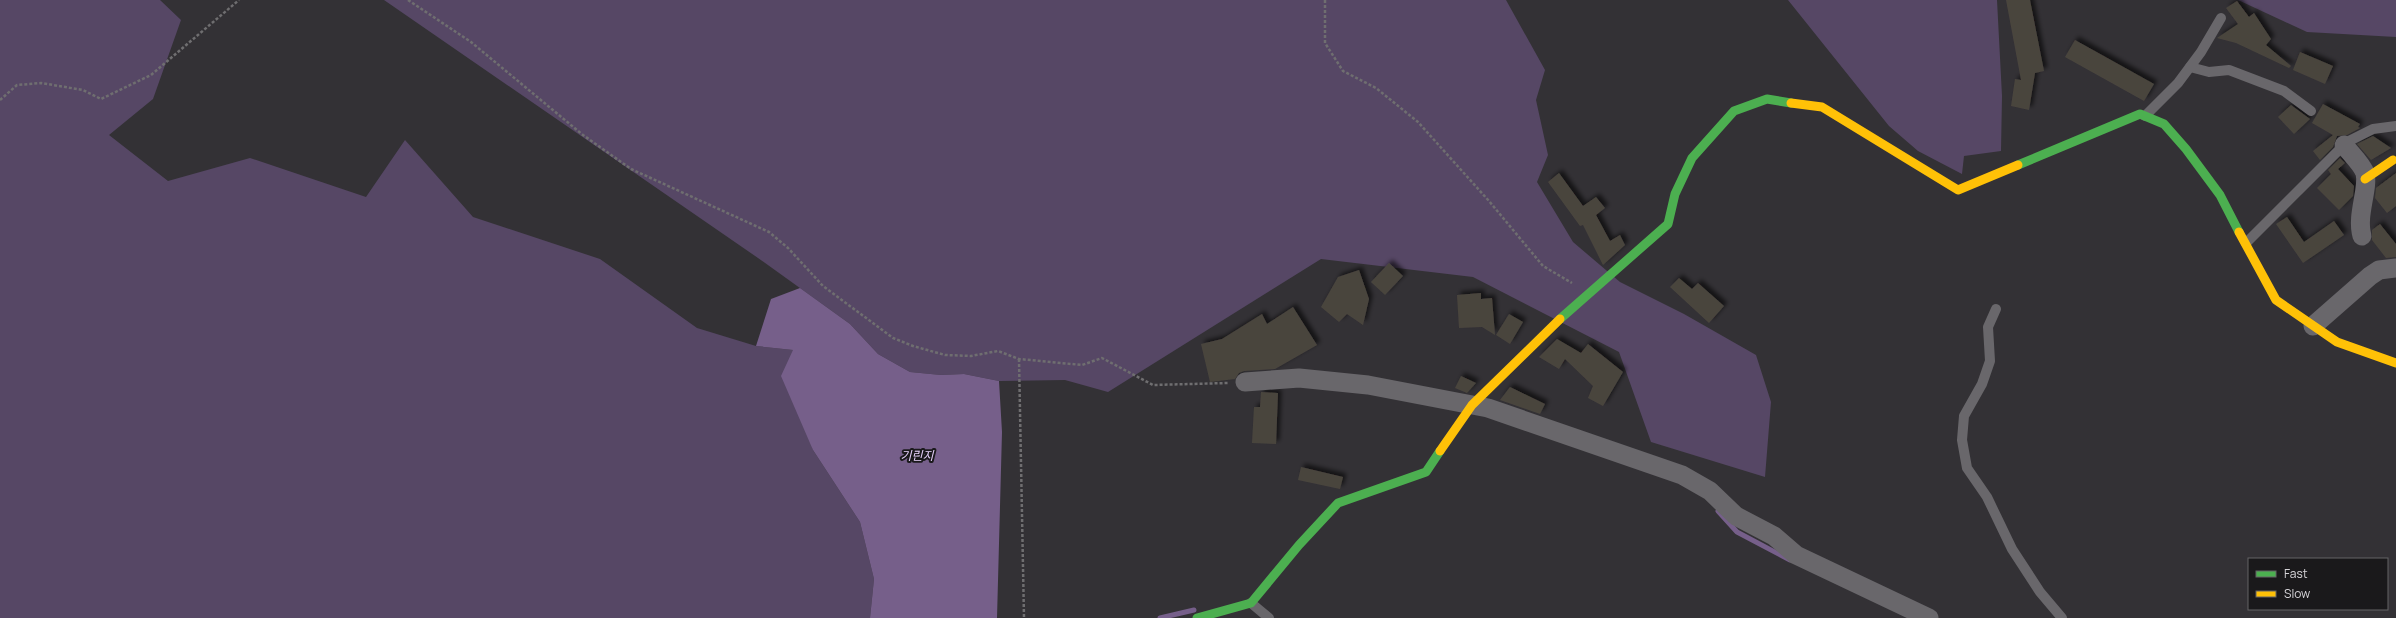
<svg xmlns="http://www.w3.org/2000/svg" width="2396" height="618" viewBox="0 0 2396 618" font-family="Manrope,'Noto Sans KR',sans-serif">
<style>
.green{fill:#564765}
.water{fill:#765f8a}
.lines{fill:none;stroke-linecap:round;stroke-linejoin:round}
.stream{stroke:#765f8a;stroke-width:5}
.building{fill:#4a453e;filter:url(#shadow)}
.path{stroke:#6f6e70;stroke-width:2.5;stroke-dasharray:3 2;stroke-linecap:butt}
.lane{stroke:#69676b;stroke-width:10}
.street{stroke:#69676b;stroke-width:19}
.fast{stroke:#4caf50;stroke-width:9}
.slow{stroke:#ffc107;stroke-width:9}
.labels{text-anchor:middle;stroke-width:4;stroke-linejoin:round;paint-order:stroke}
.water-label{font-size:12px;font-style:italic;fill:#e8d2fd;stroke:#1a191b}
</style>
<defs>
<filter id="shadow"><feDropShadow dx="3.5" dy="-3.5" stdDeviation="2" flood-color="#0009"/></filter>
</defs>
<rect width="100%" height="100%" fill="#333135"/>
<g class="green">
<path d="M0,0H160L181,20L153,99L109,135L168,181L250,158L366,197L405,140L473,217L600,259L697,328L756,346L793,350L813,450L860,522L874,579L870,618H0Z"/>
<path d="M384,0H1506L1545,70L1536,100L1548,155L1537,182L1573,242L1620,282L1684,314L1756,355L1771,402L1765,477L1651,442L1619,352L1473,277L1321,259L1108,392L1065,380L999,381L964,374L941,375L910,372L878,354L850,324L758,258Z"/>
<path d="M1788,0H1997L2002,96L2001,151L1964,156L1962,174L1918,151L1889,126Z"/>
<path d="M2238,0H2396V37L2307,32Z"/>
</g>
<path class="water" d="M800,288L850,324L878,354L910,372L941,375L964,374L999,381L1002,432L997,618H870L874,579L860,522L813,450L781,376L793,350L756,346L771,299Z"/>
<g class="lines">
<g class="stream">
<path d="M1718,511L1737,532L1790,560"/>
<path d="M1160,618L1194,610"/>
</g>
</g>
<g class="building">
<path d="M2006,0H2030L2044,71L2035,73L2029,110L2011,106L2015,79L2021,80Z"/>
<path d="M2237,1L2249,17L2254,13L2271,39L2266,45L2291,66L2289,68L2236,43L2217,38L2238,24L2226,8Z"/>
<path d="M2075,40L2154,84L2144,101L2065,57Z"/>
<path d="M2300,52L2333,66L2325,84L2293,70Z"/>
<path d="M2323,104L2360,124L2358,127L2360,128L2347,135L2337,136L2333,147L2320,160L2313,151L2333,135L2312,123Z"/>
<path d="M2291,105L2310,119L2294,134L2278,117Z"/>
<path d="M2373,136L2391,148L2371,160L2357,144Z"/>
<path d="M2340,158L2345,163L2338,169L2354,186L2353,196L2339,210L2317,188L2331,174L2328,170Z"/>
<path d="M1559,173L1583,206L1596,197L1605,208L1596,215L1610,241L1620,235L1625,245L1603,265L1583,225L1580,226L1548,182Z"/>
<path d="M2396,173V206L2387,213L2375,198L2376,188Z"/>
<path d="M2287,217L2304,242L2334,221L2344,235L2303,263L2276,224Z"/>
<path d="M2380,224L2396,244V257L2386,258L2372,240V230Z"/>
<path d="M1389,263L1403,276L1385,295L1371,282Z"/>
<path d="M1359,270L1369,299L1363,325L1347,314L1339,322L1321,307L1338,277Z"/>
<path d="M1679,278L1692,289L1698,283L1724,306L1709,323L1670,287Z"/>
<path d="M1481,293V299L1492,298L1495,335L1482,327L1459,328L1457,295Z"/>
<path d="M1293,307L1317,345L1275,369L1244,371L1239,373L1235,379L1210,382L1201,344L1222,339L1262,314L1267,324Z"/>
<path d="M1509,314L1523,322L1510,344L1496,335Z"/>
<path d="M1557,339L1581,353L1588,344L1623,372L1603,406L1588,398L1593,386L1565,359L1559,369L1539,357Z"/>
<path d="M1461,376L1476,383L1467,393L1455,388Z"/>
<path d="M1510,387L1545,404L1540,414L1500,400Z"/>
<path d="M1261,392L1278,393L1276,444L1252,443L1254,407H1260Z"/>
<path d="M1301,467L1343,477L1340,489L1298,480Z"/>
</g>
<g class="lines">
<g class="path">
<path d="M408,0L471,42L583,135L631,169L769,232L788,248L823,286L893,338L913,346L945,355L971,356L998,351L1019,359L1082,365L1102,358L1153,385L1228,383"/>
<path d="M1325,0V43L1343,71L1376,88L1418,122L1489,201L1543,266L1572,283"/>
<path d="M0,100L17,85L41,83L83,90L101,99L151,75L239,0"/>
<path d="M1019,359L1024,618"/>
</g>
<g class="lane">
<path d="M2190,67L2209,72L2229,70L2284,91L2311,111"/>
<path d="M2145,116L2178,83L2201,52L2221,18"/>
<path d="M2246,243L2347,142L2373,129L2396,126"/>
<path d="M1996,309L1988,327L1990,361L1982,384L1964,416L1962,440L1967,468L1987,497L2012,549L2040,592L2062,618"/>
<path d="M1251,603L1269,618"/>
</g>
<g class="street">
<path d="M2344,145C2350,153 2362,164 2365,173C2369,189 2356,215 2362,236"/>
<path d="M2313,326L2370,276L2379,270L2396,268"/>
<path d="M1245,382L1299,378L1368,385L1488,408L1682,475L1710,491L1736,516L1774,536L1796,555L1929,618"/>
</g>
<g class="fast">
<path d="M2018,165L2140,114L2164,124L2186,149L2220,195L2239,232"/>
<path d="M1560,319L1668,224L1675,194L1692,158L1734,111L1767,99L1791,103"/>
<path d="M1197,618L1251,603L1299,545L1338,503L1426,472L1440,451"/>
</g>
<g class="slow">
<path d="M1791,103L1822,107L1958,190L2018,165"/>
<path d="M2365,179L2393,160"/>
<path d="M2239,232L2276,300L2337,342L2396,363"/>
<path d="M1440,451L1472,405L1560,319"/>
</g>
</g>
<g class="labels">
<g class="water-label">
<text x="917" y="460">기린지</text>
</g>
</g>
<rect x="2248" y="558" width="140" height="52" fill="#1a191b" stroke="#656467"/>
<rect x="2256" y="571" width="20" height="6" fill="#4caf50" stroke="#656467"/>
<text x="2284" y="578" font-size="12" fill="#d6d4d8">Fast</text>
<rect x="2256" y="591" width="20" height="6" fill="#ffc107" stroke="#656467"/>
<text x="2284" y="598" font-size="12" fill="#d6d4d8">Slow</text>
</svg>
